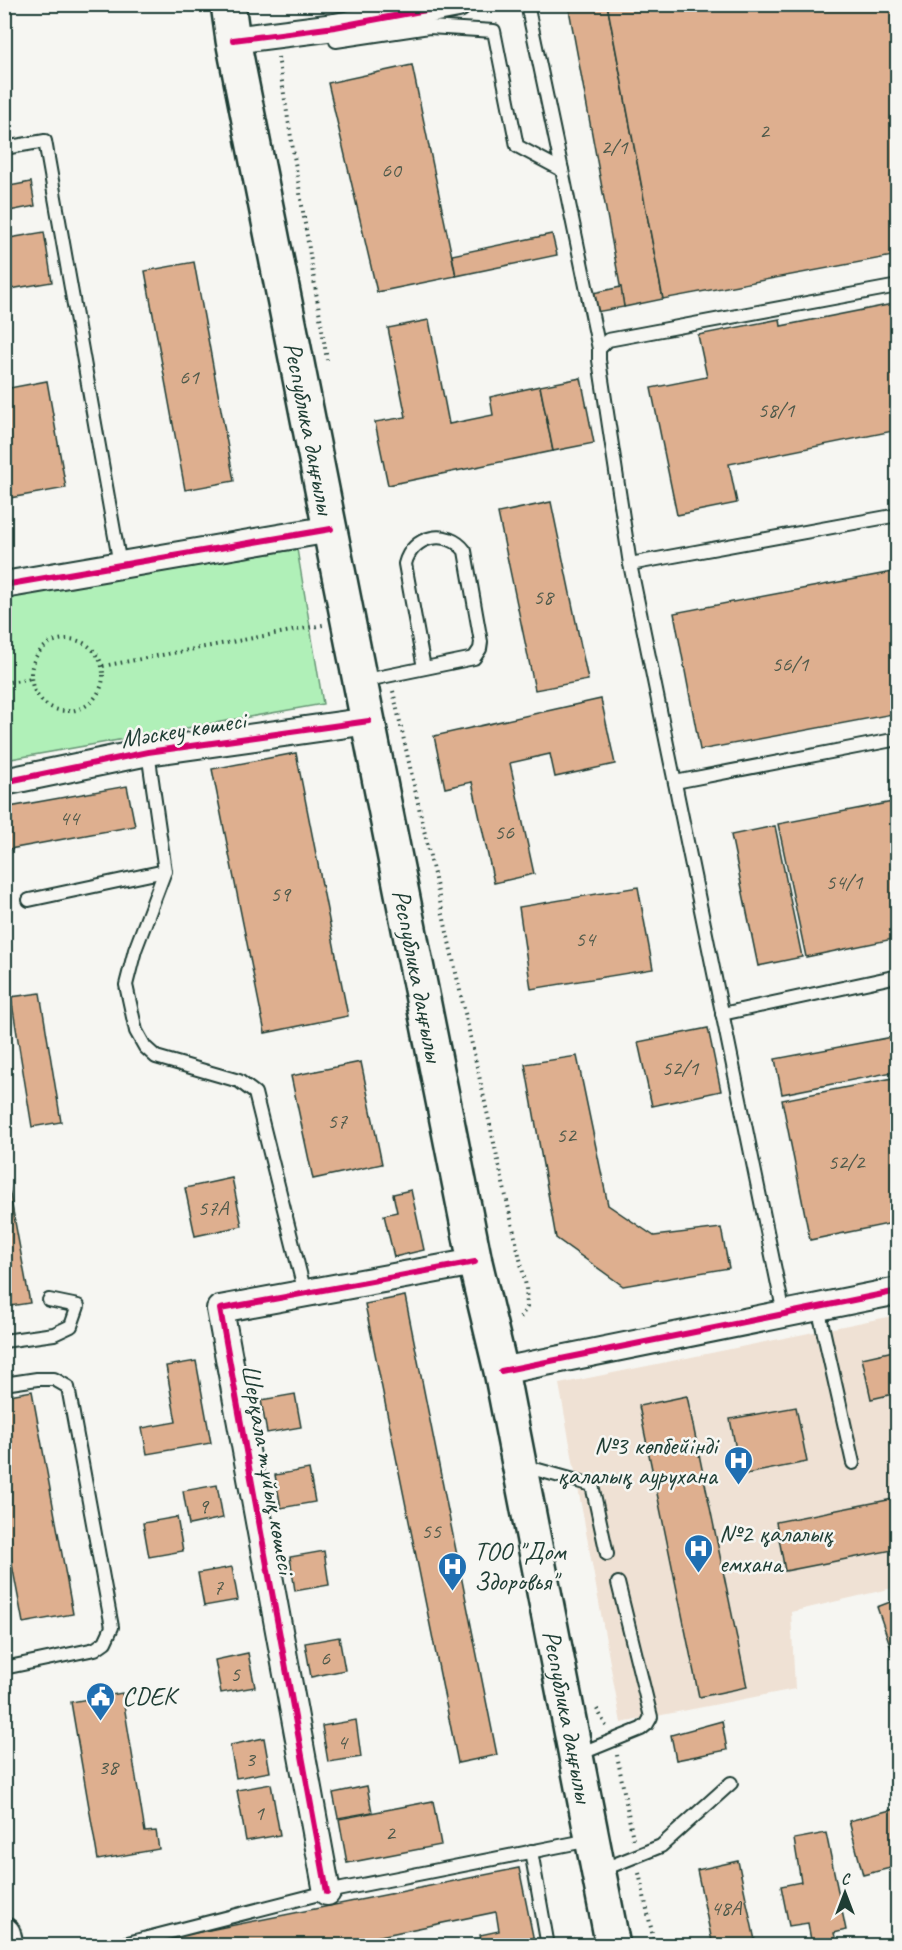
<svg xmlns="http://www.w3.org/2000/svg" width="902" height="1950" viewBox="0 0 902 1950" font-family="Caveat,sans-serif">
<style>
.built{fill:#efe1d4}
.green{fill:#b0f0b8;stroke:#689676;stroke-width:1.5}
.building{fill:#deaf8f;stroke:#1f3d34;stroke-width:1.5}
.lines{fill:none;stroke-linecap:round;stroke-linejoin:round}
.service-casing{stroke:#1f3d34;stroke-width:16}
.minor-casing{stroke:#1f3d34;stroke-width:30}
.tertiary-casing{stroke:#1f3d34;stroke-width:36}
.secondary-casing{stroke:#1f3d34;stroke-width:38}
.path{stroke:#1f3d34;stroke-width:4;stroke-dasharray:1.5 4.5;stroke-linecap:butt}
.service{stroke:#f6f6f2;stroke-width:12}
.minor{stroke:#f6f6f2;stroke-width:26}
.tertiary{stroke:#f6f6f2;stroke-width:32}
.secondary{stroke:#f6f6f2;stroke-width:33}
.cycleway-casing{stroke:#f6f6f2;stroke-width:10}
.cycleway{stroke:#d6006c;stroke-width:6}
.labels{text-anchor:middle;stroke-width:5;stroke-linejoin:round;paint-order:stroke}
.number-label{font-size:22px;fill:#4f5a4b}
.street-label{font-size:26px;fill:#1f3d34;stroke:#f6f6f2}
.poi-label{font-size:26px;fill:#1f3d34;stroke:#f6f6f2;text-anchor:start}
</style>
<rect width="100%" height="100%" fill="#f6f6f2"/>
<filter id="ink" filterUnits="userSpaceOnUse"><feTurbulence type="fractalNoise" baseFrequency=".0167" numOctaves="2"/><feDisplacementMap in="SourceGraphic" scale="12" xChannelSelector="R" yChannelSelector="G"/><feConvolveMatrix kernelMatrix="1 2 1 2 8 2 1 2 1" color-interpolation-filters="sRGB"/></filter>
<g filter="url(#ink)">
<path class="built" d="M897,1315V1587L791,1612L795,1689L621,1723L559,1384Z"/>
<path class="green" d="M297,549L323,704L5,760V598Z"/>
<g class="building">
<path d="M568,4H607L663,299L624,307Z"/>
<path d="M607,4H898V255L663,299Z"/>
<path d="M412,65L456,276L377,292L328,83Z"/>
<path d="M31,182L35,206L4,212V187Z"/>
<path d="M44,232L52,282L4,290V239Z"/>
<path d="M552,234L557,255L456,276L452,255Z"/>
<path d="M194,262L234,481L185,490L145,271Z"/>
<path d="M621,287L624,307L596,312L593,293Z"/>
<path d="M898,303V430L729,464L737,503L677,515L651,388L707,377L698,335L780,319L781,326Z"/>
<path d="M429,320L449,424L493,415L490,397L540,386L553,451L388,485L375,422L406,417L388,328Z"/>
<path d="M581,378L594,443L553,451L540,386Z"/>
<path d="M47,381L66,488L4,499V389Z"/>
<path d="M551,502L588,680L535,690L498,513Z"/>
<path d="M898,571V713L700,750L674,613Z"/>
<path d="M601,699L615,764L555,777L550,754L510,763L534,874L494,883L472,782L445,788L434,736Z"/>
<path d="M296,753L348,1016L265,1033L212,769Z"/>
<path d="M127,786L135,826L4,850V808Z"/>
<path d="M898,801V938L806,957L778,824Z"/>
<path d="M775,826L802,957L758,966L731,835Z"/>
<path d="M638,887L653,969L531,989L519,907Z"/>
<path d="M40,993L61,1122L32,1127L11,997Z"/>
<path d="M708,1028L721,1091L652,1106L638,1042Z"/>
<path d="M898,1036V1071L782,1094L775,1059Z"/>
<path d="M577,1056L608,1205L654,1236L721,1228L729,1268L623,1286L556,1238L525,1064Z"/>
<path d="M361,1062L382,1164L313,1179L291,1076Z"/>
<path d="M898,1077V1222L810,1240L782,1100Z"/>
<path d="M4,1162L30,1303L4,1307Z"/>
<path d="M232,1178L242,1226L195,1236L185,1188Z"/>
<path d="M411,1190L424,1250L394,1257L384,1215L397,1212L393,1194Z"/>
<path d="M405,1296L497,1755L458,1763L365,1304Z"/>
<path d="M898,1350V1393L871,1399L862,1358Z"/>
<path d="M196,1361L211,1443L147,1454L142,1428L176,1422L166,1366Z"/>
<path d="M32,1391L73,1614L23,1623L4,1522V1396Z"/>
<path d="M295,1394L301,1427L267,1433L261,1400Z"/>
<path d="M687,1396L747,1687L699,1697L639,1406Z"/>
<path d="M796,1407L807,1462L741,1475L730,1419Z"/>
<path d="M309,1469L315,1502L281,1508L275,1475Z"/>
<path d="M217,1485L223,1518L189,1525L183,1491Z"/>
<path d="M898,1498V1549L785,1571L776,1522Z"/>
<path d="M177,1517L183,1551L149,1557L143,1523Z"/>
<path d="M324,1551L329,1585L295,1591L290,1557Z"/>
<path d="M232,1567L238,1600L204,1606L198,1573Z"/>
<path d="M898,1599V1668L877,1607Z"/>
<path d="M339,1637L345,1670L311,1677L305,1643Z"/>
<path d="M248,1653L255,1687L221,1693L215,1660Z"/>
<path d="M122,1693L145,1832L156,1831L159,1849L98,1860L71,1702Z"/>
<path d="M356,1720L361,1757L328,1762L322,1726Z"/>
<path d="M722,1721L727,1750L676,1760L671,1735Z"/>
<path d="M264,1738L270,1772L236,1778L230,1745Z"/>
<path d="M271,1784L280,1835L246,1841L237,1790Z"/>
<path d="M367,1786L372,1812L338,1818L333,1793Z"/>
<path d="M433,1801L441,1845L347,1863L339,1819Z"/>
<path d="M898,1808V1866L863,1875L849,1821Z"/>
<path d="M826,1833L846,1930L834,1933L836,1941L812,1946L808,1923L789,1926L781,1886L801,1882L794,1839Z"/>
<path d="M738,1861L756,1945L713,1946L697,1870Z"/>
<path d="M519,1868L535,1946H482L480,1935L499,1931L496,1912L332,1946H155V1941Z"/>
</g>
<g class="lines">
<defs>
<g id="service">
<path d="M527,4L562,170"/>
<path d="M335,27L336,41L429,27L494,31L517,146L562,170L599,349V360L630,564L784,1314"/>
<path d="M4,148L45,141L120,565"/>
<path d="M599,349L608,340L898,286"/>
<path d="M630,564L898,515"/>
<path d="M362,681L474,658L480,649L481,642L465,551C448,528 412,535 405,564L424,668"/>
<path d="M148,752L165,871L135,950L126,985L136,1031L145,1047L156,1057L239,1081L255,1093L305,1293"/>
<path d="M675,782L898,739"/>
<path d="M29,900L165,871"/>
<path d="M722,1014L898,976"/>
<path d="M818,1307L853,1463"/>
<path d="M4,1341L54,1334L71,1326L78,1306L49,1300"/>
<path d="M4,1384L37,1379H54L68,1387L112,1627L105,1642L95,1649L4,1668"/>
<path d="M524,1466L592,1485L607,1554"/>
<path d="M577,1755L641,1729L647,1724L651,1717L618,1583"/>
<path d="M531,1851L548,1946"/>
<path d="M599,1871L661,1846L731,1783"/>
<path d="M116,1946L327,1892L590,1840"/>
</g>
<g id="minor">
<path d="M233,40L335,27L458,4"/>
<path d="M4,585L331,529"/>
<path d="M4,782L148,752L369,721"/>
<path d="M501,1371L898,1291"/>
<path d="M327,1892L220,1309L475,1262"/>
</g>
<path id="tertiary" d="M4,1934L7,1946"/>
<g id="secondary">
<path id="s1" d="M228,4L233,40L475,1262L501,1371L613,1946"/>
</g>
</defs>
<use href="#service" class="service-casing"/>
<use href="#minor" class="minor-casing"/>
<use href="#tertiary" class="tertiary-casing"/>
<use href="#secondary" class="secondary-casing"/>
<g class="path">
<path d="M278,57L327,360"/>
<circle cx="67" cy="675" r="36"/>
<path d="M103,666L323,625"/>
<path d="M4,683L32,678"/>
<path d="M393,691L526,1286L527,1307L519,1320"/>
<path d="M597,1709L606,1726"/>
<path d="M617,1755L633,1839"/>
<path d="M639,1873L655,1946"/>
</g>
<use href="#service" class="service"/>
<use href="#minor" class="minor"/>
<use href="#tertiary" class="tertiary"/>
<use href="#secondary" class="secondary"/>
<defs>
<g id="cycleway">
<path d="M233,40L335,27L458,4"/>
<path d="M4,585L331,529"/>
<path d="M4,782L148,752L369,721"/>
<path d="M501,1371L898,1291"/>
<path d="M327,1892L220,1309L475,1262"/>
</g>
</defs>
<use href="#cycleway" class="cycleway-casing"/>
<use href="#cycleway" class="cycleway"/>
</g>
</g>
<defs>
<symbol id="hospital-pin" viewBox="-11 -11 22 30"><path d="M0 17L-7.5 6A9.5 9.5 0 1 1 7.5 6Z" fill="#1f6fb2" stroke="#f6f6f2"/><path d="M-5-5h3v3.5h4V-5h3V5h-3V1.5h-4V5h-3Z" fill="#fff"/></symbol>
<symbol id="civic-pin" viewBox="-11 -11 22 30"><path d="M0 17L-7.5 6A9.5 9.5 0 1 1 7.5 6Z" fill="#1f6fb2" stroke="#f6f6f2"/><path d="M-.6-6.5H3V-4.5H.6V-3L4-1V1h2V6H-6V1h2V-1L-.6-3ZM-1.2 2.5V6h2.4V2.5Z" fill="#fff"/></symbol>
</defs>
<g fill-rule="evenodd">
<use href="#hospital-pin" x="722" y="1444" width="33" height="45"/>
<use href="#hospital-pin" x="682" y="1532" width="33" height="45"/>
<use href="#hospital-pin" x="436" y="1550" width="33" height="45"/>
<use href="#civic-pin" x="84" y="1680" width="33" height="45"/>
</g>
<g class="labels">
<g class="number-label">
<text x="764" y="138">2</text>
<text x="614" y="154">2/1</text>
<text x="391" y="177">60</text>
<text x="189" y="384">61</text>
<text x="776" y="417">58/1</text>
<text x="543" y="604">58</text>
<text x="790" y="671">56/1</text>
<text x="69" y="825">44</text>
<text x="504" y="839">56</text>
<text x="844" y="889">54/1</text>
<text x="280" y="901">59</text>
<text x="585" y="946">54</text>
<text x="680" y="1075">52/1</text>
<text x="337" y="1128">57</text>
<text x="566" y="1142">52</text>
<text x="846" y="1169">52/2</text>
<text x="213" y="1215">57А</text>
<text x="203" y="1513">9</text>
<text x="431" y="1538">55</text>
<text x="218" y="1594">7</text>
<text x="325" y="1665">6</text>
<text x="235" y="1681">5</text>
<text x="342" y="1749">4</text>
<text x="250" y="1766">3</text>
<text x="108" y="1774">38</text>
<text x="259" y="1820">1</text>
<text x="390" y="1840">2</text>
<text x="726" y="1915">48А</text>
</g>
<g class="street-label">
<text dy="9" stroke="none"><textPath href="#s1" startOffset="432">Республика даңғылы</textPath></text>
<text transform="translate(183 729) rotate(-9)" y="9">Мәскеу көшесі</text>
<text dy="9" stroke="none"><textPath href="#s1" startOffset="990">Республика даңғылы</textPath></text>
<text transform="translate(269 1469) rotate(80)" y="9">Шерқала тұйық көшесі</text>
<text dy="9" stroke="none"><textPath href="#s1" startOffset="1746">Республика даңғылы</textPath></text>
</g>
<g class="poi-label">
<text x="717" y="1454" text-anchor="end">№3 көпбейінді<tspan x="717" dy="30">қалалық аурухана</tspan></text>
<text x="719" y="1542">№2 қалалық<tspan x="719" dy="30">емхана</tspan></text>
<text x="474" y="1560">ТОО "Дом<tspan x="474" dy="30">Здоровья"</tspan></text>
<text x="122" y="1705">CDEK</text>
</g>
</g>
<rect width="902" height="1950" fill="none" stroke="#f6f6f2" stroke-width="24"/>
<rect x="12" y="12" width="878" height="1926" fill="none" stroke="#1f3d34" stroke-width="2" filter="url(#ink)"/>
<g transform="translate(845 1893)" stroke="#f6f6f2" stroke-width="4.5" paint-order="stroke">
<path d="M0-4.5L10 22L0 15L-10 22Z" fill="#1f3d34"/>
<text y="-9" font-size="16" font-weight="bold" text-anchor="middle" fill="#1f3d34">С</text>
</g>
</svg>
